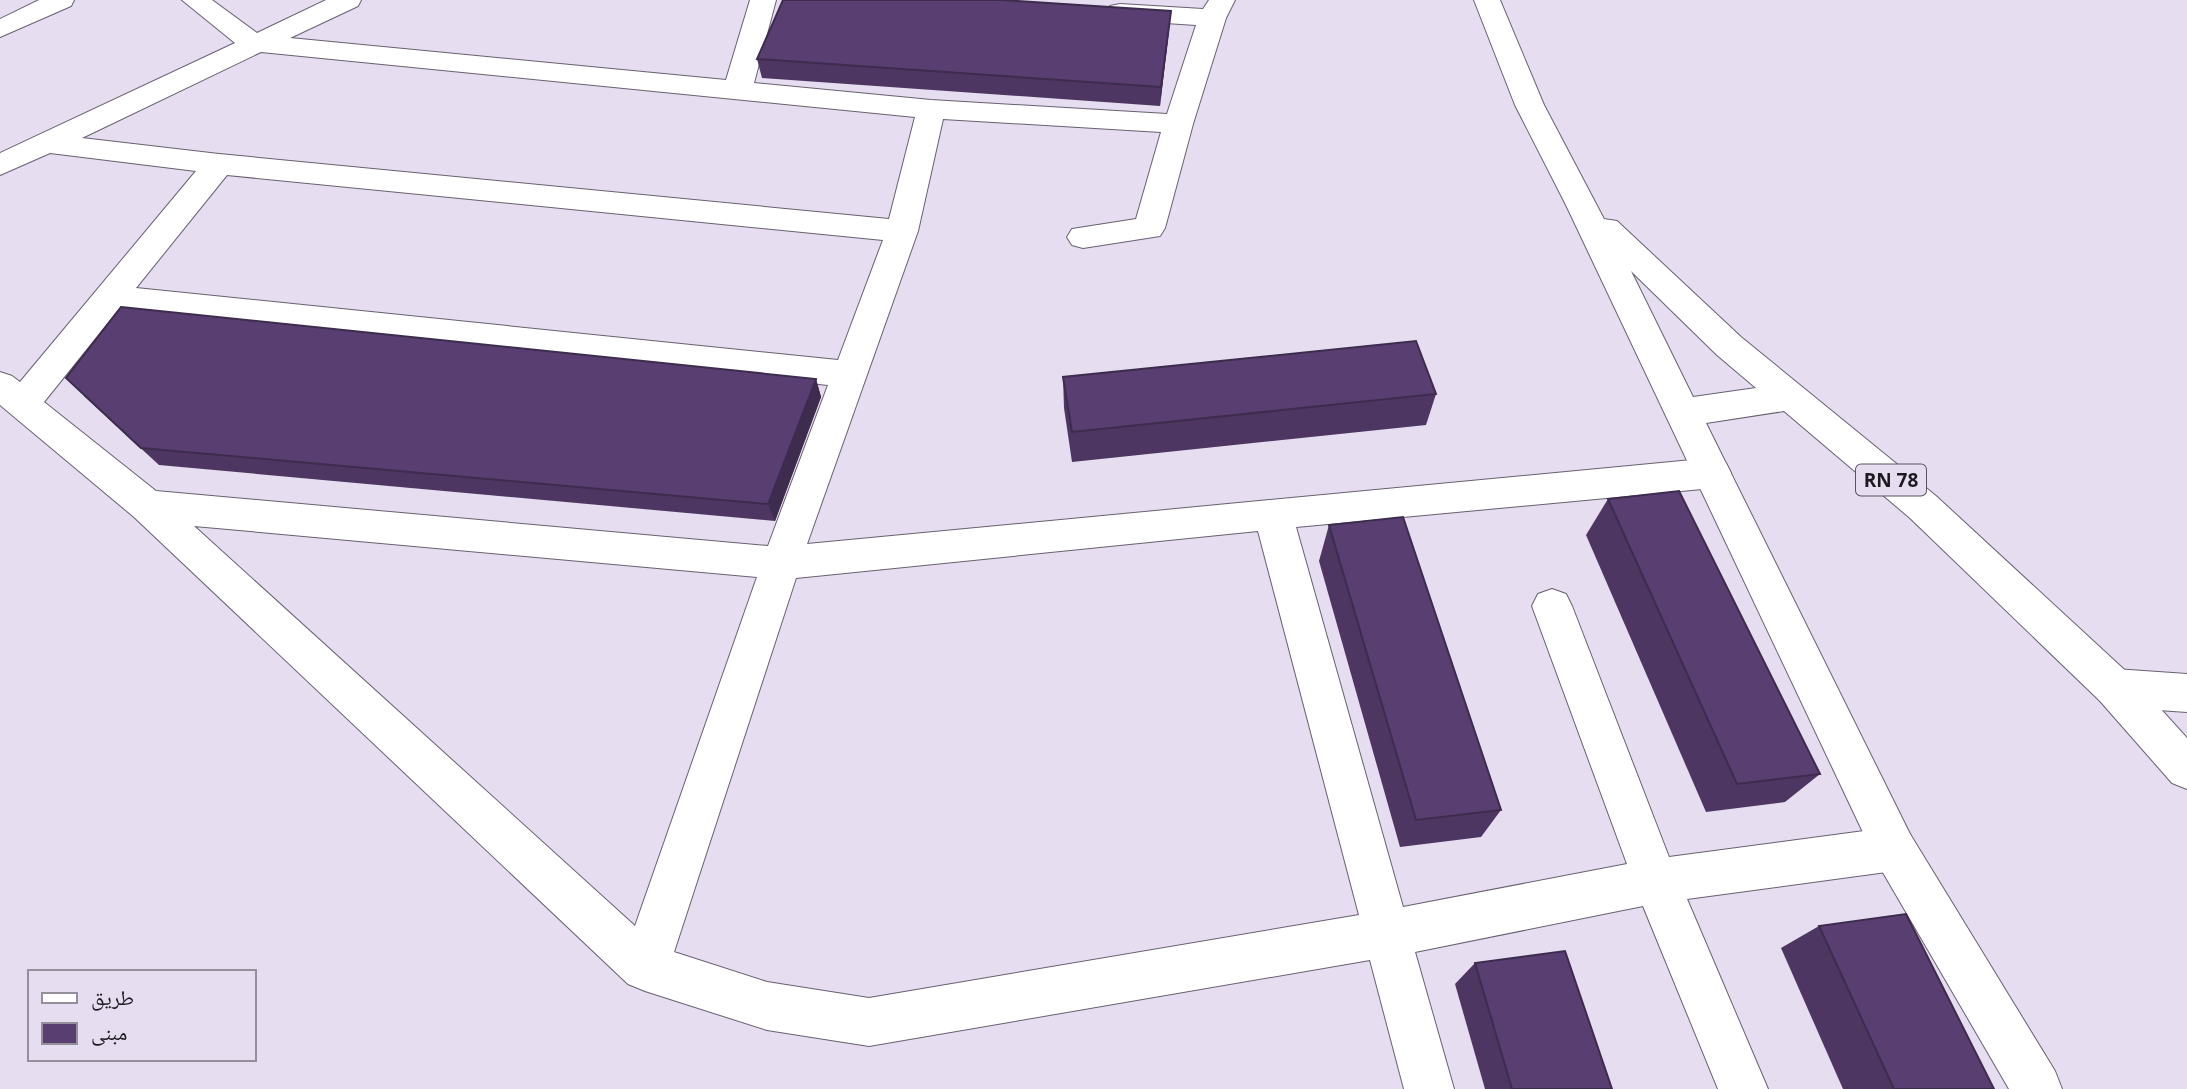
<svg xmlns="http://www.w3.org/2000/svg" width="2187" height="1089" viewBox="0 0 2187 1089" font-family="'Open Sans','Noto Naskh Arabic',sans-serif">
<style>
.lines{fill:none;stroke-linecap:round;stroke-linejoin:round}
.minor-casing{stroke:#686070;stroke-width:2}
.major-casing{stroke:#686070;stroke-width:2}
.minor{fill:#fff;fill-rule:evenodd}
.major{fill:#fff;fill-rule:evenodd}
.wall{fill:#4d3661}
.shaded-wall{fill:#3e2c4f}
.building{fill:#593f71;stroke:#3e2c4f;stroke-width:2}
.labels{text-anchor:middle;stroke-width:7;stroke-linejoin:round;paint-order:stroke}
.shield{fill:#e6ddf0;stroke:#59545e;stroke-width:2}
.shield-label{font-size:19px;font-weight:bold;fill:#1c191f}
</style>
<rect width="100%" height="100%" fill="#e6ddf0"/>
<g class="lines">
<defs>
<g id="minor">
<path d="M39,0H74L71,6L0,37V19Z"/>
<path d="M182,0H212L257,33L326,0H361L358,6L290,38L726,80L750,0H776L754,83L931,100L1167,114L1196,25L1120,20L1110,18L1106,12L1110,6L1120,4L1203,9L1209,0H1235L1226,18L1193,124L1165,228L1160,236L1083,248L1072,245L1067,237L1072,229L1136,219L1161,132L943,119L918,231L807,544L1713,458L1726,463L1731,473L1726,483L1713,488L1296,527L1403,907L1627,864L1532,606L1538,594L1552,589L1566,594L1572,606L1669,857L1894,827L1910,834L1916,849L1910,864L1894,871L1687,899L1768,1089H1718L1643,906L1415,952L1454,1089H1404L1370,960L869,1046L767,1030L645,991L628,984L134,517L0,405V372L12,376L20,382L196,171L50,153L0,175V153L235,43ZM261,52L915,117L889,219L219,154L82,138ZM227,175L883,240L838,360L136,288ZM118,310L828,385L768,546L156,491L44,402ZM194,526L757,577L635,926ZM1258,531L1359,915L869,998L767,982L674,952L796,578Z"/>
<path d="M2115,669L2187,674V712L2115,707L2100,701L2094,688L2100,675Z"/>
</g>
<path id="major" d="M1474,0H1500L1544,105L1604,219L1617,221L1741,337L1936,496L2130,675L2187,738V789L2172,783L2100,701L1910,518L1784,411L1706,423L1910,834L2055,1071L2062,1089H2009L1878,864L1566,205L1515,105ZM1631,271L1717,355L1756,388L1693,397Z"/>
</defs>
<use href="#minor" class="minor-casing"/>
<use href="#major" class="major-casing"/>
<use href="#minor" class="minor"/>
<use href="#major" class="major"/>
</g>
<g class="wall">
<path d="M1171,11L1169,30L1160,106L762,78L757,59Z"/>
<path d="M1063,377L1436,394L1426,425L1072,462L1064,408Z"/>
<path d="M816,379L821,397L775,521L159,465L84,396Z"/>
<path d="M1608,499L1820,774L1785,802L1706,812L1586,535Z"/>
<path d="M1329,525L1501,810L1481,837L1400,847L1319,561Z"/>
<path d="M1819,926L1994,1089H1843L1781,948Z"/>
<path d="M1475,963L1612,1089H1485L1455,984Z"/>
</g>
<g class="shaded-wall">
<path d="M1171,11L1169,30L1160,106L1161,87Z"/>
<path d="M816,379L821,397L775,521L768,504Z"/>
</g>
<g class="building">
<path d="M783,0H1002L1171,11L1161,87L757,59Z"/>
<path d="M121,307L816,379L768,504L141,448L66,378Z"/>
<path d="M1416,341L1436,394L1072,432L1063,377Z"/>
<path d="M1679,491L1820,774L1737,784L1608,499Z"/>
<path d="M1403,517L1501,810L1416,820L1329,525Z"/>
<path d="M1906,914L1994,1089H1894L1819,926Z"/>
<path d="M1565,951L1612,1089H1512L1475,963Z"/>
</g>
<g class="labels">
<rect class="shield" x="1856" y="464.5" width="70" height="31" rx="5"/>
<g class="shield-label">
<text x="1891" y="487">RN 78</text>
</g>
</g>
<rect x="28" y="970" width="228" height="91" fill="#e6ddf0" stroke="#958f9c" stroke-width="2"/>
<rect x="42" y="993" width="35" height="10" fill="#ffffff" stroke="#958f9c" stroke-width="2"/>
<text x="91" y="1005" font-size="21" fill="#1c191f">طريق</text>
<rect x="42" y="1023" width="35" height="21" fill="#593f71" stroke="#958f9c" stroke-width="2"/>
<text x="91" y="1040" font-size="21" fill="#1c191f">مبنى</text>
</svg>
